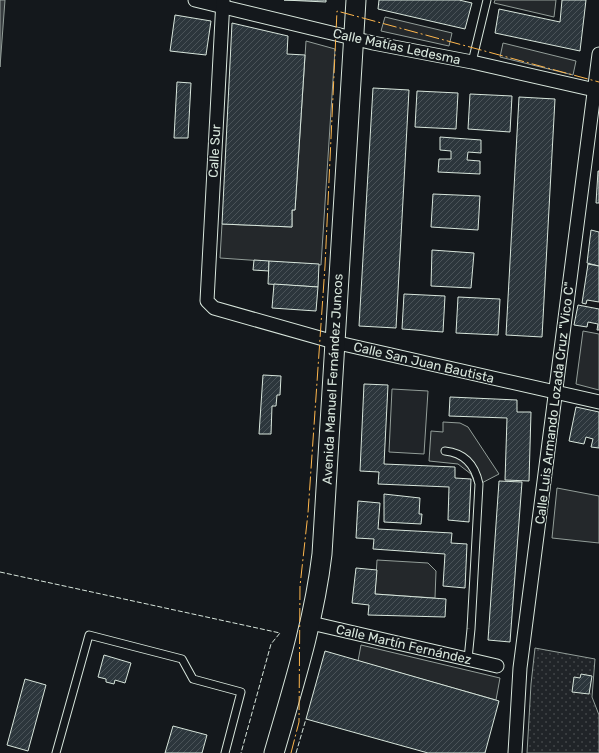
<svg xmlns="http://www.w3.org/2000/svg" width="599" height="753" viewBox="0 0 599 753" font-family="Rubik,sans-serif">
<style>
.green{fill:url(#green-dots);stroke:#939e99}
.pitch{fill:#202428;stroke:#939e99}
.parking{fill:#24282b;stroke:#939e99}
.water{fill:#363b3e;stroke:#939e99}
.building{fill:url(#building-hatch);stroke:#d8e6dc}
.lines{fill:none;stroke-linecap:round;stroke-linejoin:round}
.service-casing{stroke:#d8e6dc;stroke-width:9}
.minor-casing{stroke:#d8e6dc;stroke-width:15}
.secondary-casing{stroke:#d8e6dc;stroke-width:21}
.service{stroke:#14181c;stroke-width:7}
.minor{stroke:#14181c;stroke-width:13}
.secondary{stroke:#14181c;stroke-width:19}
.fence{stroke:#d8e6dc;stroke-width:1;stroke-dasharray:5 2;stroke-linecap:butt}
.power{stroke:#ffb74d;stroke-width:1;stroke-dasharray:14 3 2 3;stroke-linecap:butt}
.labels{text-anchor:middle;stroke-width:3;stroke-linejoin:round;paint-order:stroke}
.street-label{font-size:13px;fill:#d8e6dc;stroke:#14181c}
</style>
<defs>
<pattern id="green-dots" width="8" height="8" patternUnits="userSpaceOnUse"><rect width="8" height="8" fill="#202428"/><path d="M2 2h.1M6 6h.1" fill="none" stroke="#404447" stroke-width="1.8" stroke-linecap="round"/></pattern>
<pattern id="building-hatch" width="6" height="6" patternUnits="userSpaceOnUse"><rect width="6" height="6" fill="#2c363c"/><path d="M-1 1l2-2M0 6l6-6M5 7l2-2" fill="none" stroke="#4a5358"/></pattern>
</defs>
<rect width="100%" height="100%" fill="#14181c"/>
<path class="green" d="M535,648L595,659L592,697L599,715V753H527L531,684Z"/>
<path class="pitch" d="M392,389L428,391L424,454L389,452Z"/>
<g class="parking">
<path d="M495,0H556L554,17L494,3Z"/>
<path d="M385,17L452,33L449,46L381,31Z"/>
<path d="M306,41L335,49L321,265L220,258L222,224L292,227V210H295Z"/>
<path d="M503,43L576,61L573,75L500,57Z"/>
<path d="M583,331L599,334V390L576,384Z"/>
<path d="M443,422L460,423L468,427L499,474L476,486L471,474L458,464L429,461L431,431L443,432Z"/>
<path d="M557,488L599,496V543L552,538Z"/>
<path d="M377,560L428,563L436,571L435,598L375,594Z"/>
<path d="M361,645L500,678L496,700L358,661Z"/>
</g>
<path class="water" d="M0,0H5L0,67Z"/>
<g class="building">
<path d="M284,0H326V2Z"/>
<path d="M379,0H459L472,3L465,29L378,9Z"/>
<path d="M562,0H586L580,51L495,33L499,9L560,22Z"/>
<path d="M175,15L211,21L206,55L170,51Z"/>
<path d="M232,23L288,36L287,54L305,55L295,210H292V227L222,224Z"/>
<path d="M177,82L191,83L188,138H174Z"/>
<path d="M373,88L409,90L396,328L359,326Z"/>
<path d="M417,91L458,93L456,129L415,127Z"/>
<path d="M470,94L512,96L510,132L468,129Z"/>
<path d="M519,97L555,99L542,337L506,335Z"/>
<path d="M440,137L481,140V153L468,152L467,160L480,161V174L438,172L439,159H451V151L440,150Z"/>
<path d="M598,171H599V203H596Z"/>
<path d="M433,194L480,196L478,230L431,227Z"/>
<path d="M591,230L599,232V266L587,263Z"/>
<path d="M432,250L474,253L471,288L431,286Z"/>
<path d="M254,260L269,261V271L253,270Z"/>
<path d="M269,261L319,264L318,287L268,284Z"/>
<path d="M588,264L599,266V302L587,300L586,304L582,303Z"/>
<path d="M274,284L318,287L316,311L272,308Z"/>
<path d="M404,294L445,296L443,332L402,329Z"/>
<path d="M458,297L500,299L498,335L456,333Z"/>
<path d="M578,305L599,309V330H597L598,324L588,322L587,327L574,325Z"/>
<path d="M263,375L281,376L280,395H277L276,406H272L271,434H259Z"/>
<path d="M364,384L388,385L384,464L455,467V478L471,479L469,522L448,520L449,487L378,484L379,472L360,471Z"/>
<path d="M450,397L517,400V412H531L529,481L505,480L507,418L449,416Z"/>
<path d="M576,407L599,412V448L591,447L593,439L586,437L584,444L569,441Z"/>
<path d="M499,481L522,482L510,642L488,640Z"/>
<path d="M384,494L420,498L419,514H422L421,524L384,522Z"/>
<path d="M358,501L380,503L378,529L452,533L451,543L467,544L465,588L443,586L445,554L373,549L374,539L356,538Z"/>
<path d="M356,568L377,570L375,594L446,599L445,617L368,615L369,605L352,603Z"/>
<path d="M325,651L499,701L485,753H428L306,719Z"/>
<path d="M104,655L131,663L125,683L115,680L114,684L106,682V679L98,677Z"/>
<path d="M581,674L592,676L589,694L572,692L574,677L580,678Z"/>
<path d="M25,679L46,685L28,751L7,745Z"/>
<path d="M173,726L207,735L202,753H165Z"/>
</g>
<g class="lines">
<defs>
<g id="service">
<path d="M472,62L487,0"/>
<path d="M445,451C465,453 475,465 479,484L471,629L468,659"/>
<path d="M56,753L89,635L182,659L193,679L241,692L225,753"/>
</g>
<g id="minor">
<path d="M195,0L373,43L472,62L599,91"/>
<path d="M223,0L207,301L214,308L334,342L599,402"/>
<path d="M311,623L497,666"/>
<path d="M515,753L520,668L599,54"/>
</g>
<path id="secondary" d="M274,753C293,687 314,622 322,554L356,0"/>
</defs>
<use href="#service" class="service-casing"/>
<use href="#minor" class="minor-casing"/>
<use href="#secondary" class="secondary-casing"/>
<use href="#service" class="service"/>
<use href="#minor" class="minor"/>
<use href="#secondary" class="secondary"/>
<g class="fence">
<path d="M0,572L280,633L271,644L241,753"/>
<path d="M296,753L306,719"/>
</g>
<path class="power" d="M291,753L299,722L300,586L308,513L325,266L337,11L599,82"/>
</g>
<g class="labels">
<g class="street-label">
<text transform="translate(397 46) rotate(12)" y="5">Calle Matías Ledesma</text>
<text transform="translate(214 151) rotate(-87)" y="5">Calle Sur</text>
<text transform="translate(424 362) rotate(13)" y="5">Calle San Juan Bautista</text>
<text transform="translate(332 379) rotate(-87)" y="5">Avenida Manuel Fernández Juncos</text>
<text transform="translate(554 403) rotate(-83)" y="5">Calle Luis Armando Lozada Cruz "Vico C"</text>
<text transform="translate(404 644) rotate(13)" y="5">Calle Martín Fernández</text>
</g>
</g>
</svg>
